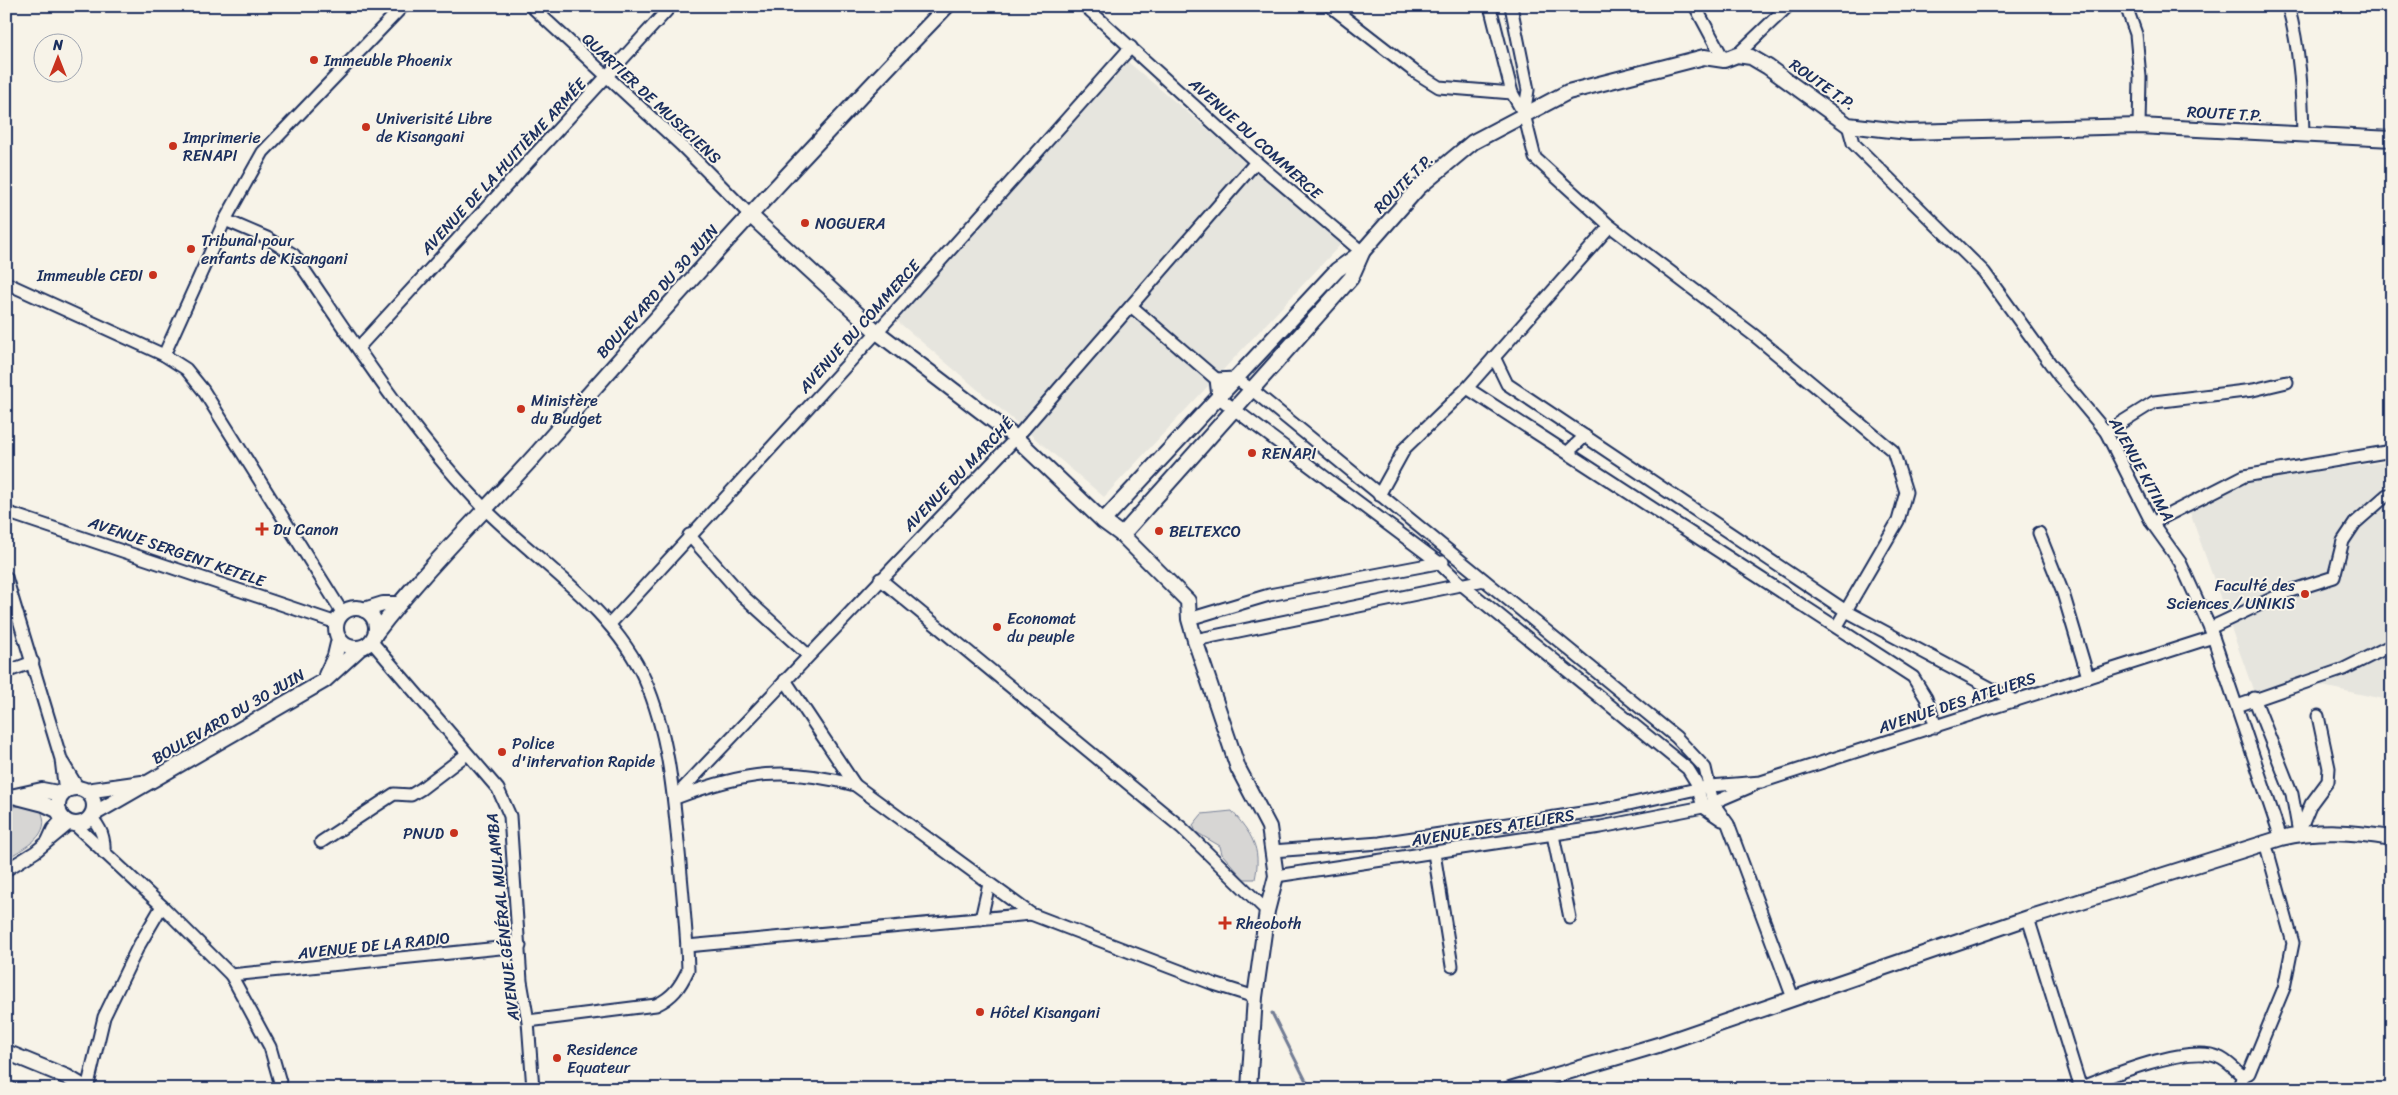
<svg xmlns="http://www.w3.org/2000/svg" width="2398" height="1095" viewBox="0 0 2398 1095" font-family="Sriracha,sans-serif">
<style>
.built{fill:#e6e5de}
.green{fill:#d7d6d4;stroke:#798299}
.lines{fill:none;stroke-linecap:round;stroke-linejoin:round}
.stream{stroke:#727c95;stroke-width:3}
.minor-casing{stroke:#1b2f5e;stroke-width:15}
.tertiary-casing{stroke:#1b2f5e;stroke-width:18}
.minor{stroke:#f7f3e8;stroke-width:11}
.tertiary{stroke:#f7f3e8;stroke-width:14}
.poi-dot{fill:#c8321e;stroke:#f7f3e8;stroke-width:2}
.labels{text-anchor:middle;stroke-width:4;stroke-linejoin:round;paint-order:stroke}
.poi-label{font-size:16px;fill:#1b2f5e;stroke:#f7f3e8;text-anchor:start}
.street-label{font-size:16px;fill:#1b2f5e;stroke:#f7f3e8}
</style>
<rect width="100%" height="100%" fill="#f7f3e8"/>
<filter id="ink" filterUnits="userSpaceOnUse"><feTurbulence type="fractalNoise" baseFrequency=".02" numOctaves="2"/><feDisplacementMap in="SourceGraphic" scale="10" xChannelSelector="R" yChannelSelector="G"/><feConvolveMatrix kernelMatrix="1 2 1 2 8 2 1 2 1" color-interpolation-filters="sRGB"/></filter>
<g filter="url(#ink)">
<g class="built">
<path d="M1128,62L1342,243L1104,497L896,320Z"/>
<path d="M2392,461V701L2299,681L2256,698L2188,507L2252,480Z"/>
</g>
<g class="green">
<path d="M26,805L40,809C54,835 25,847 6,859V808Z"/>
<path d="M1232,811C1251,834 1262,847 1255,879H1244L1222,854L1220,846L1196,832L1193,825L1202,814Z"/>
</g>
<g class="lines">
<path class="stream" d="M1272,1013L1310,1089"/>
<defs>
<g id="minor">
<path d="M531,6L681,145L750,215"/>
<path d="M1085,6L1256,162L1362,252"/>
<path d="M1330,6L1415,72L1439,87L1512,93"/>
<path d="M1490,6L1512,93L1524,114L1535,158L1610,226L1755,336L1893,451L1906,492L1898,521L1837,626"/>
<path d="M1511,6L1528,90L1524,114"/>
<path d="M1695,6L1724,60"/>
<path d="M2126,6L2136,34L2140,77L2139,126"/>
<path d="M2288,6C2300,49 2302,91 2303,135"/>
<path d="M1737,55L1788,6"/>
<path d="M1848,125L1853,143L1984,272L2060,377L2106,432L2152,523L2180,562L2210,628L2281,838"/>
<path d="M225,220L267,238L294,255C354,342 411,434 486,510C540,564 613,608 645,680C670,737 674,802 680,863C683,899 687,934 688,970C680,987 673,997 656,1005L528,1021"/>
<path d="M6,283L164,355L186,369L203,390L342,612"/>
<path d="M1131,306L1216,379L1218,397L1438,562L1461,584L1688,769L1696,782L1703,807L1722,820"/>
<path d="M358,348L671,6"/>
<path d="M164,355L225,220L263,152L403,6"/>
<path d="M1494,357L1507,384L1846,611L2015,701"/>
<path d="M1216,379L1235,378L1251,389L1676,737L1705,768L1713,803L1728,824L1793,998"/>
<path d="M1467,388L1913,677L1926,698L1936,727"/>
<path d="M2106,432L2154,402L2253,390L2287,382"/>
<path d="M1568,452L1585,436"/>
<path d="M1379,495L1405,448L1467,388L1610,226"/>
<path d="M6,512L337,623"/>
<path d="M2152,523L2244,476L2392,451"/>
<path d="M2039,533L2063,593L2088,677"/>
<path d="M689,535L743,596L808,655"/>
<path d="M6,577L61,759L65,792"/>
<path d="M880,579L1182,828L1267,911"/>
<path d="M1189,619L1269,595L1443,562"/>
<path d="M610,624L877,332L1131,47"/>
<path d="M2210,628L2284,593L2334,577L2343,541L2355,523L2387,495H2392"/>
<path d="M1195,640L1484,580"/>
<path d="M372,642L498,789L510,816L521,981L528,1021L533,1089"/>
<path d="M6,672L33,662"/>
<path d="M785,680L855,785"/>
<path d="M2254,698L2292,794L2299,833"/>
<path d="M2237,706L2344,669L2392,645"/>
<path d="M63,763L78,788"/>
<path d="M678,797C745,772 786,766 855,785L1031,914L1214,984L1255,997"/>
<path d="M674,798L1016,438L1256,162"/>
<path d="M91,817C101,828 105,838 104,853"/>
<path d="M74,824L162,906L231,975L270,1047L282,1089"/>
<path d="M2299,833L2311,804L2328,781L2329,768L2318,716"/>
<path d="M1553,835L1570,918"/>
<path d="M48,840L53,829L63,818"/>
<path d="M321,842L394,794L411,795L421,789L467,754"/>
<path d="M1272,851L1380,843L1602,810L1710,786L1761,782L2213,637"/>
<path d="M1434,853L1452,966"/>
<path d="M6,870L35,852L70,823"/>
<path d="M1276,876L1601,827L1703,807L1752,786"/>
<path d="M2028,918L2081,1089"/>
<path d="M981,919L989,884"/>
<path d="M687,946L1031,914"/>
<path d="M231,975L520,946"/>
<path d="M87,1089L104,1017L137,949L162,906"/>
<path d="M2077,1089C2109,1076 2187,1044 2218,1057C2227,1060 2235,1070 2243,1076"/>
<path d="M2238,1089L2243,1076L2249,1073L2284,988L2293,943L2265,842"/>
</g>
<g id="tertiary">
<path d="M750,215L877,332L1016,438L1103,521L1122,535L1188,601L1189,619L1195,640L1238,768L1269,827L1276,876L1267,911L1255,997L1249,1089"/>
<path d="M1103,521L1337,270L1362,252L1419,187L1473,142L1568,92L1704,57L1724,60L1737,55L1751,57L1768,67L1848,125L1908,132L2139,126L2392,139"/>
<path d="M1122,535L1351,278L1362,253"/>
<circle cx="356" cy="628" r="20"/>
<path d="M364,610L383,604H398"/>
<path d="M376,633C425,569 484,512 538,452C671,300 807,151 947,6"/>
<path d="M326,675L335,656L339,639"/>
<circle cx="76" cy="806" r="18"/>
<path d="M86,791L142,783"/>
<path d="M17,797L44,804L59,811"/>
<path d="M6,798L42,790L63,794"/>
<path d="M92,815L324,681L359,649"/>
<path d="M6,1052L67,1077L87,1089"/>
<path d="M6,1087L9,1089"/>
<path d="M1510,1089L1658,1045L2028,918L2281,838C2319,829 2353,832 2392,838"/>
</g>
</defs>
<use href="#minor" class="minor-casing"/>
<use href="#tertiary" class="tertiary-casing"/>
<use href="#minor" class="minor"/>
<use href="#tertiary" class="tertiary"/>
</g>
</g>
<g class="poi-dot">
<circle cx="314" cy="60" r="5"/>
<circle cx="366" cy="127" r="5"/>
<circle cx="173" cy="146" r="5"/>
<circle cx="805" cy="223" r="5"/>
<circle cx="191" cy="249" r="5"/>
<circle cx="153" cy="275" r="5"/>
<circle cx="521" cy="409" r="5"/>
<circle cx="1252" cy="453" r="5"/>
<path d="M259.5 521.5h5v5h5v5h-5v5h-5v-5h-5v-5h5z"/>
<circle cx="1159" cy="531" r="5"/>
<circle cx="2305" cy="594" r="5"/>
<circle cx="997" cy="627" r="5"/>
<circle cx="502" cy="752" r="5"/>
<circle cx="454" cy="833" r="5"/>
<path d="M1222.5 915.5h5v5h5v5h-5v5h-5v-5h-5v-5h5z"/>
<circle cx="980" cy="1012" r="5"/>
<circle cx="557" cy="1058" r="5"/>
</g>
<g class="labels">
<g class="poi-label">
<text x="324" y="66">Immeuble Phoenix</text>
<text x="376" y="124">Univerisité Libre<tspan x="376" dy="18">de Kisangani</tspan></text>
<text x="183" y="143">Imprimerie<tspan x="183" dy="18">RENAPI</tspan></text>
<text x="815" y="229">NOGUERA</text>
<text x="201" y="246">Tribunal pour<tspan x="201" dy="18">enfants de Kisangani</tspan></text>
<text x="143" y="281" text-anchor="end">Immeuble CEDI</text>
<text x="531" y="406">Ministère<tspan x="531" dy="18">du Budget</tspan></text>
<text x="1262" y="459">RENAPI</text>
<text x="273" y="535">Du Canon</text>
<text x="1169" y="537">BELTEXCO</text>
<text x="2295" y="591" text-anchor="end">Faculté des<tspan x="2295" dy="18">Sciences / UNIKIS</tspan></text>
<text x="1007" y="624">Economat<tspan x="1007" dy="18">du peuple</tspan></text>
<text x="512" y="749">Police<tspan x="512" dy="18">d'intervation Rapide</tspan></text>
<text x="444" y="839" text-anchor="end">PNUD</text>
<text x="1236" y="929">Rheoboth</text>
<text x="990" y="1018">Hôtel Kisangani</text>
<text x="567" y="1055">Residence<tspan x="567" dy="18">Equateur</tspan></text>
</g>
<g class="street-label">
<text transform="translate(1823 84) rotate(35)" y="6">ROUTE T.P.</text>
<text transform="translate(652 98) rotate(43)" y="6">QUARTIER DE MUSICIENS</text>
<text transform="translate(2225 113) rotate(3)" y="6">ROUTE T.P.</text>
<text transform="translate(1256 138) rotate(42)" y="6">AVENUE DU COMMERCE</text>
<text transform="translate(503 166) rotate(-47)" y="6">AVENUE DE LA HUITIÈME ARMÉE</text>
<text transform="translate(1403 183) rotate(-45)" y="6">ROUTE T.P.</text>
<text transform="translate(657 291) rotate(-48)" y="6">BOULEVARD DU 30 JUIN</text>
<text transform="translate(859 326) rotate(-48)" y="6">AVENUE DU COMMERCE</text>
<text transform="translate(2142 469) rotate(61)" y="6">AVENUE KITIMA</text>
<text transform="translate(958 474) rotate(-46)" y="6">AVENUE DU MARCHÉ</text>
<text transform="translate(177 551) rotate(19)" y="6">AVENUE SERGENT KETELE</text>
<text transform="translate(1957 702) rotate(-18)" y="6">AVENUE DES ATELIERS</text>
<text transform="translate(228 716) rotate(-30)" y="6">BOULEVARD DU 30 JUIN</text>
<text transform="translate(1493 827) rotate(-9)" y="6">AVENUE DES ATELIERS</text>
<text transform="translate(502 917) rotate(-96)" y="6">AVENUE GÉNÉRAL MULAMBA</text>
<text transform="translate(374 945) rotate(-6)" y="6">AVENUE DE LA RADIO</text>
</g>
</g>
<rect width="2398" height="1095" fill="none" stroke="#f7f3e8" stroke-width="25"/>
<rect x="12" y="12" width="2373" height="1070" fill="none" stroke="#1b2f5e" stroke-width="2" filter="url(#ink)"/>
<g transform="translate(58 58)"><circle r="24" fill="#f7f3e8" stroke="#9fa5b1"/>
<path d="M0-4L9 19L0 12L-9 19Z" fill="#c8321e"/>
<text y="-8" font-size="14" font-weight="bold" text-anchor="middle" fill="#1b2f5e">N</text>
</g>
</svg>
